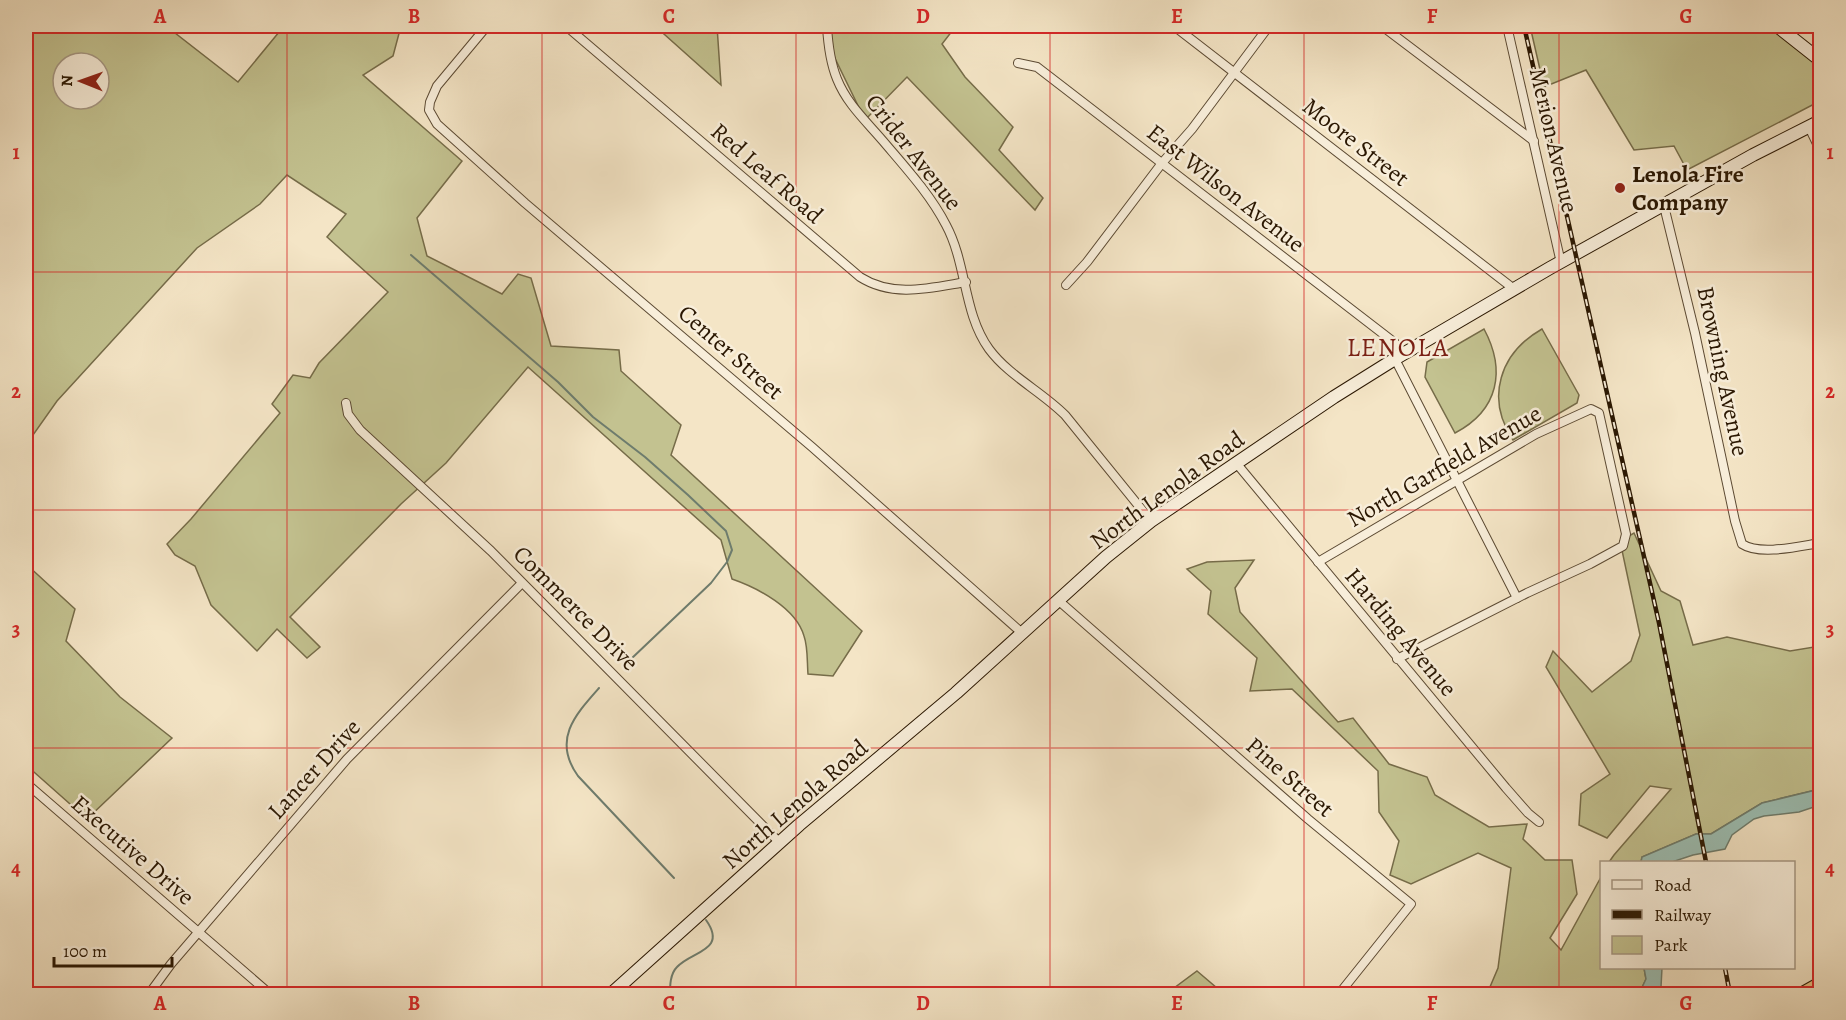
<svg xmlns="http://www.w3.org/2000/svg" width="1846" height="1020" viewBox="0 0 1846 1020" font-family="Alegreya,serif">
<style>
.green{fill:#c3c290;stroke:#766c49;stroke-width:1.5;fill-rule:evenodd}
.water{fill:#9cbfb4;stroke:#6e7c6d;stroke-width:1.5}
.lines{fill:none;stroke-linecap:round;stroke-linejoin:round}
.stream{stroke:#6e7c6d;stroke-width:2}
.minor-casing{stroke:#5c4a33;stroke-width:10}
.secondary-casing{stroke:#2a1702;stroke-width:14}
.trunk-casing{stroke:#2a1702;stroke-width:17}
.minor{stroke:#f8eeda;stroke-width:8}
.secondary{stroke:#f8eeda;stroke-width:12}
.trunk{stroke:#eac283;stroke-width:15}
.rail-casing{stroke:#2a1702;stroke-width:4.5}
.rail{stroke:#f8eeda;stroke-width:2;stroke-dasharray:7;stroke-linecap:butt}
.grid{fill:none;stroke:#d62828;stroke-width:1.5;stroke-opacity:0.55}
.poi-dot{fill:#8f2418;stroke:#f8eeda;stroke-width:2}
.labels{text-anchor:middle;stroke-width:5;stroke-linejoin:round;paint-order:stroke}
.street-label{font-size:24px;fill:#2a1702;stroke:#f8eeda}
.poi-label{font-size:24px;font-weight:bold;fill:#2a1702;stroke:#f8eeda;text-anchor:start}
.neighbourhood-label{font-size:26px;letter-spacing:1.5px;fill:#7a1f14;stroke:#f8eeda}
.neatline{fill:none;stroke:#d62828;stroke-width:2}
.grid-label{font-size:20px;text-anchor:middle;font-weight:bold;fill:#d62828}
</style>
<rect width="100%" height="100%" fill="#f4e5c6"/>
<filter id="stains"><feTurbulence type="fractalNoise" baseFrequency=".00333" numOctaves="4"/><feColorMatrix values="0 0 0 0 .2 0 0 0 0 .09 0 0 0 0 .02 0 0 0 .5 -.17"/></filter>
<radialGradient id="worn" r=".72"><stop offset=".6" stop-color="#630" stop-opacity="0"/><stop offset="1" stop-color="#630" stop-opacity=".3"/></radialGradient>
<g class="green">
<path d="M26,26H166L238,82L284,26H401L393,56L363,75L462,161L417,218L427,256L502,294L518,274L531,278L551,346L619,350L621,371L681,425L671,455L862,631L833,676L808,674C807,662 808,647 804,636C796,608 758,588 732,579L721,540L528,367L446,463L401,504L290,617L320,647L307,658L277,629L257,651L211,605L195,566L175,555L167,544L191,519L280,413L272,404L293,375L310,378L319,363L388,292L327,237L346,214L287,175L260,204L197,248L57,401L26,445ZM63,63H99V99H63Z"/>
<path d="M655,26H717L721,85Z"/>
<path d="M830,26H956L942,44L965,77L1013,127L999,150L1043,198L1035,210L907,77L865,120L829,46Z"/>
<path d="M1530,26H1775L1820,62V101L1687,170L1674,146L1634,150L1586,70L1544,87Z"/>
<path d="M1484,329C1506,370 1499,410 1455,433L1425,377L1427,362Z"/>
<path d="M1542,329L1579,395L1577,403L1513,440C1485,398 1500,353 1542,329Z"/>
<path d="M1634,533L1661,591L1680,601L1693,645L1727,637L1790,651L1814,647L1820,664V789L1762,803L1711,834H1696L1642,857L1641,862H1609L1614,855L1671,789L1650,786L1607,838L1579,825L1581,794L1610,774L1546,667L1553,651L1592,692L1631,661L1640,635L1620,541Z"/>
<path d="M1254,560L1235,588L1240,612L1338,722L1353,718L1389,764L1427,777L1435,795L1489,827L1527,824L1523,839L1545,860H1572L1577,894L1550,938L1561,950L1601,877L1602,968H1644L1646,979L1639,994H1487L1498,968L1511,868L1478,853L1411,884L1390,875L1399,841L1379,812L1378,771L1292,689L1250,691L1257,658L1208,614L1211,591L1187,569L1207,562Z"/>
<path d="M26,564L75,609L66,641L120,697L172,738L87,819L26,765Z"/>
<path d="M1197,971L1224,994H1166Z"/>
</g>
<g class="water">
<path d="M1820,789V805L1799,812L1764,816L1754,819L1732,835L1725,849L1693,855L1672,862H1641L1642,857L1696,834H1711L1762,803Z"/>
<path d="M1644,968H1662L1661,987L1658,994H1639L1646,979Z"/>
</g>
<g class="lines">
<g class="stream">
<path d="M411,255L558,382L593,417L645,457L688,495L726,531L732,550L727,562L711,583L631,659"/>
<path d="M599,688C575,715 552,740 578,776L674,878"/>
<path d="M670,994C670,986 670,974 677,967C691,951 728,951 706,920"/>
</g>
<defs>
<g id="minor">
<path d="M487,26L437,86L430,102L429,110L437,124L525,203L812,447L1022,633"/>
<path d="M566,26L860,277C893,298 930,288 966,282"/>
<path d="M827,26C828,44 830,62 837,79C847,104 866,121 883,141C905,167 930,194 946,225C967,264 963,313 989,349C1009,376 1041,391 1065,415L1151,521"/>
<path d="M1174,26L1514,289"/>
<path d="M1382,26L1534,141"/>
<path d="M1507,26L1561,263"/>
<path d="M1018,63L1037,67L1395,343L1404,354"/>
<path d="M1809,127L1820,150"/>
<path d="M1664,206L1695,333L1735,521L1742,544C1760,556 1800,546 1820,543"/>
<path d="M1066,285L1087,262L1162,163L1192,129L1269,26"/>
<path d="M1395,359L1517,598"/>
<path d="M346,403L348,414L360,430L491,551L780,843"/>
<path d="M1237,464L1506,788L1528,813L1539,822"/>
<path d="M1318,562L1536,434L1591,409L1599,413L1626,534L1623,546L1590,564L1527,593L1397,659"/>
<path d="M1059,601L1308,819L1411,904L1339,994"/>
<path d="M26,783L270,994"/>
<path d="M149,994L171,964L347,759L522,583"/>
</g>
<g id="secondary">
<path d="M1777,26L1820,60"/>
<path d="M611,994L799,825L956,693L1106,557L1151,521L1334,397L1398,357L1550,268L1753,155L1820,121"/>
</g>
<path id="trunk" d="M1804,994L1820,985"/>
</defs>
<use href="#minor" class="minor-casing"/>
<use href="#secondary" class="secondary-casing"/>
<use href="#trunk" class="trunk-casing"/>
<use href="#minor" class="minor"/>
<use href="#secondary" class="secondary"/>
<use href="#trunk" class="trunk"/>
<defs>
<g id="rail">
<path d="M1524,26L1659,623L1706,862"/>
<path d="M1725,968L1730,994"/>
</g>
</defs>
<use href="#rail" class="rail-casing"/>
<use href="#rail" class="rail"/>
</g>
<path class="grid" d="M287,26V994M542,26V994M796,26V994M1050,26V994M1304,26V994M1559,26V994M26,272H1820M26,510H1820M26,748H1820"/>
<circle class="poi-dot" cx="1620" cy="188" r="6"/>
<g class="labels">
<g class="street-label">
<text transform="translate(1554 140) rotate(77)" y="8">Merion Avenue</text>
<text transform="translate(1356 142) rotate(38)" y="8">Moore Street</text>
<text transform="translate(914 152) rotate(52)" y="8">Crider Avenue</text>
<text transform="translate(767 173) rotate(41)" y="8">Red Leaf Road</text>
<text transform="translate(1226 188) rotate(38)" y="8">East Wilson Avenue</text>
<text transform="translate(731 352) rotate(41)" y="8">Center Street</text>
<text transform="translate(1723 371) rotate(78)" y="8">Browning Avenue</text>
<text transform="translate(1444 466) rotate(-30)" y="8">North Garfield Avenue</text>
<text transform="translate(1167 490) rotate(-36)" y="8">North Lenola Road</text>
<text transform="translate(576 608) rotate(45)" y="8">Commerce Drive</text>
<text transform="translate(1401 632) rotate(50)" y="8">Harding Avenue</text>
<text transform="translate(314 769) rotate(-48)" y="8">Lancer Drive</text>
<text transform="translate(1290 777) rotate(41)" y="8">Pine Street</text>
<text transform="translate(795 804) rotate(-41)" y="8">North Lenola Road</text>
<text transform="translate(133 850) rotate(41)" y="8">Executive Drive</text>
</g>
<g class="poi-label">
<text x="1632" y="182">Lenola Fire<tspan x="1632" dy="28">Company</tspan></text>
</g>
<g class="neighbourhood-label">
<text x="1398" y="356">LENOLA</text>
</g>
</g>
<rect width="1846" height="1020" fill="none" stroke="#f4e5c6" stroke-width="66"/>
<rect x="1600" y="861" width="195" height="108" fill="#f8eeda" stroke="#a69884" stroke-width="1.5"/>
<rect x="1612" y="880" width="30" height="9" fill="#f8eeda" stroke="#a69884" stroke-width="1.5"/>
<text x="1654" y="891" font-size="18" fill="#2a1702">Road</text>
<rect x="1612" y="910" width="30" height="9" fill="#2a1702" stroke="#a69884" stroke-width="1.5"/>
<text x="1654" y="921" font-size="18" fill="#2a1702">Railway</text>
<rect x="1612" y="936" width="30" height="18" fill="#c3c290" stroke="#a69884" stroke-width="1.5"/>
<text x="1654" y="951" font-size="18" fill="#2a1702">Park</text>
<g transform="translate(81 81) rotate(271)"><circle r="28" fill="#f8eeda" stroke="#a69884" stroke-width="1.5"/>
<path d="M0-4.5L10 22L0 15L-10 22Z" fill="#8f2418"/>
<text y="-9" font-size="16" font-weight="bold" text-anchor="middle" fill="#2a1702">N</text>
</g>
<path d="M54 957v9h118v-9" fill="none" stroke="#2a1702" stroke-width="3"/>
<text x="63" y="957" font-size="18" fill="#2a1702" stroke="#f8eeda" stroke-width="4.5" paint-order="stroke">100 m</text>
<rect x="33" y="33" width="1780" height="954" class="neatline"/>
<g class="grid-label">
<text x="160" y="23">A</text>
<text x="414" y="23">B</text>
<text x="669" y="23">C</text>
<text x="923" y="23">D</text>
<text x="1177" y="23">E</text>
<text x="1432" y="23">F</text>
<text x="1686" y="23">G</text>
<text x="16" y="159">1</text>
<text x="1830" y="159">1</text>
<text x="16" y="398">2</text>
<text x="1830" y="398">2</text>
<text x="16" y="636">3</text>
<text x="1830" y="636">3</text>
<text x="16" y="875">4</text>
<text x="1830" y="875">4</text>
<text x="160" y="1010">A</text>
<text x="414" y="1010">B</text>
<text x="669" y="1010">C</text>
<text x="923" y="1010">D</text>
<text x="1177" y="1010">E</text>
<text x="1432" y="1010">F</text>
<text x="1686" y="1010">G</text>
</g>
<rect width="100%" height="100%" filter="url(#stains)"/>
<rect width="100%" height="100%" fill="url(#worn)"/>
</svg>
